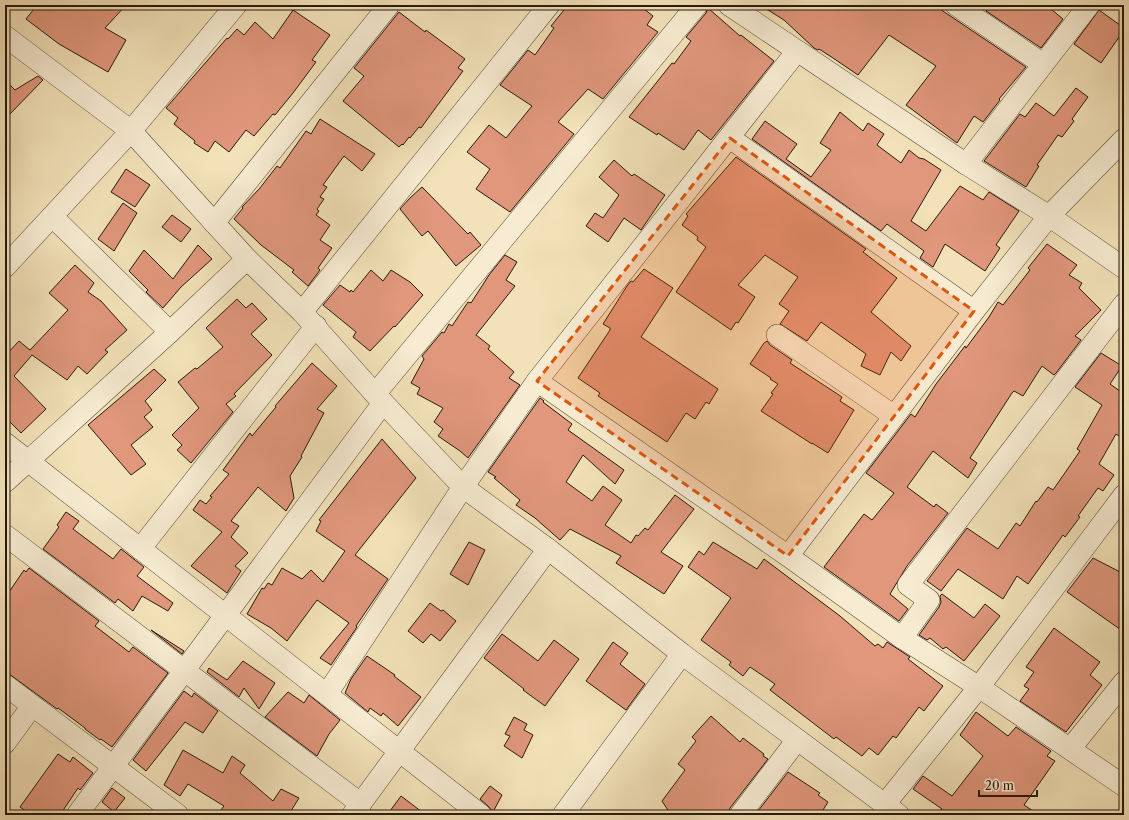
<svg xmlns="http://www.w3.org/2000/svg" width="1129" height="820" viewBox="0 0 1129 820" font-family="'Libre Caslon Text',serif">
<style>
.building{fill:#e0977c;stroke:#27190c}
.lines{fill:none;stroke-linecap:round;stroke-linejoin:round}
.minor-casing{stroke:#5a4b37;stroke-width:22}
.minor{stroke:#f7ecd2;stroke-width:21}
.marked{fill:#de560c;fill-opacity:0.2;stroke:#de560c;stroke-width:3;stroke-dasharray:8 5;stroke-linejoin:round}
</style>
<rect width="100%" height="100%" fill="#f3e2b9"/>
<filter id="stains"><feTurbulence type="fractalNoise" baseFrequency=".005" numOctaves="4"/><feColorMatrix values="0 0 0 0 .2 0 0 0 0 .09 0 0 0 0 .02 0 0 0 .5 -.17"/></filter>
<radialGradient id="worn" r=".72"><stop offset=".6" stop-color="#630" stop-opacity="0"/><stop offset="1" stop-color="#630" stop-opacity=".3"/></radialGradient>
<g class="building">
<path d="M37,5H126L105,28L126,40L108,72L59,44L26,19Z"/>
<path d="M568,5H639L653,16L647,25L658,32L603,99L588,89L558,122L574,134L510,212L476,189L490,169L467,152L489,125L506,138L532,106L500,85L528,50L535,55L554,28L551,26Z"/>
<path d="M760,5H934L1026,67L999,99L1000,100L983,122L974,116L957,143L906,105L936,66L889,35L858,75L833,58L819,49L818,50L814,48L784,20Z"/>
<path d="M991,5H1046L1063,19L1041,48L986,11Z"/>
<path d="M708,8L740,36L741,35L774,61L711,140L698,130L684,150L658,133L657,135L629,117L672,63L674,64L691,41L686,37L706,13Z"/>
<path d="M293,10L330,35L312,60L316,62L293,93L275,115L273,114L254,136L246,130L229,152L215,141L208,152L194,143L195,141L174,124L178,118L166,108L227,38L228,39L237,29L244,35L255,22L273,39Z"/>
<path d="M1099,10L1124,28V30L1101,63L1074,44Z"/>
<path d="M399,12L425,32L426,30L465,59L458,68L463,71L434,110L421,128L419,127L410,138L409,137L403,145L402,144L399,147L343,101L364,76L354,68Z"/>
<path d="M38,76L43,80L5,119V80L15,90Z"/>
<path d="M1076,88L1088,97L1072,119L1074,121L1062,137L1058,135L1037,165L1039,166L1026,187L984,161L1020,114L1025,117L1036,103L1054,116Z"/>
<path d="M840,112L863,131L868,123L884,134L877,145L901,163L909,150L919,158L924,159L941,170L911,221L926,231L960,186L983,200L989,192L1019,211L996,245L1000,248L985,271L945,244L933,267L920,258L924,251L887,224L881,231L752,139L765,121L797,144L786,159L811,177L831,150L820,143Z"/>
<path d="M320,119L375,154L362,171L344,156L323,185L327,187L320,197L324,199L317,209L319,211L316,215L330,225L320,240L332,248L318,268L320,270L308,286L292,272L294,270L261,245L234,219L243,208L242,207L260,188L277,166L280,168L306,131L311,134Z"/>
<path d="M736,157L866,249L863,252L897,278L871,312L911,346L901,361L891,352L880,375L861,366L866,354L821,322L807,341L780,324L789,311L779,304L798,277L765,255L738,285L755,297L738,323L736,322L731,330L676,292L706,247L697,240L698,237L682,225L688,216L686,214Z"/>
<path d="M614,160L632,176L634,174L665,195L641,230L624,218L608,242L586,226L595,213L603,218L619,195L599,177Z"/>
<path d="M126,169L150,185L135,207L111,192Z"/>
<path d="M422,187L468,234L470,232L481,245L456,266L428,231L422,236L400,209L410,198Z"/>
<path d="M123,203L137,213L114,251L98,239Z"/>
<path d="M172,215L191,229L181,242L162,227Z"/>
<path d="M1047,244L1077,265L1069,275L1082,283L1079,288L1101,310L1075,336L1081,340L1056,373L1054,375L1042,366L1023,396L1014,391L1012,393L970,458L977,463L968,478L933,451L907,487L934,507L936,504L948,513L907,566L890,594L908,609L899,621L824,567L864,514L872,520L894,493L866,473L911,414L915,417L936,384L965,346L966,348L989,317L998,302L1003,305L1030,270L1028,268Z"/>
<path d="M198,245L212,259L181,287L163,308L146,292L148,290L129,271L144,250L173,279Z"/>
<path d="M505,255L517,262L506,280L515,286L476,335L490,346L488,349L514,372L509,378L520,385L468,458L460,451L438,436L443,429L434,422L443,408L417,394L420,388L411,383L424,359L422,356L442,332L444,333L449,324L452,326L468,302L471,303L489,275Z"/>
<path d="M75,265L94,283L88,292L101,301L127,330L105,350L108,352L87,374L78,366L67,380L32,355L14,376L46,409L21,433L5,417V356L19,341L30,350L68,310L49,293Z"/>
<path d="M644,269L673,288L641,337L718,389L709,404L706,402L695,419L686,413L667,442L598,396L600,393L578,378L610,330V328L603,324L627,286L631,281L633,282Z"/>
<path d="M371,270L383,281L391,270L410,282L423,295L395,327L394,326L370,351L353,337L356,332L323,305L340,285L350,292L351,290L353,292Z"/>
<path d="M237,299L246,308L252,303L267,319L251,334L272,355L234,394L236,396L226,404L233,412L191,463L177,450L182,445L172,435L199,408L178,382L195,368L197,369L223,347L206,328Z"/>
<path d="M767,341L770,345L792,360L790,363L842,397L840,401L854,410L828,453L812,443V444L761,411L773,394L771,393L778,384L770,379L771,378L750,364L764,343Z"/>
<path d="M1101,353L1122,366L1110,384L1124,394V427L1119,436L1116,434L1099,464L1114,475L1103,491L1098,488L1078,516L1080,517L1065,537L1063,535L1028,584L1017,576L1003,599L958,569L941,591L927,581L967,528L998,549L1016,523L1020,526L1036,501L1037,502L1048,487L1053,490L1080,451L1077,449L1102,405L1075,387Z"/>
<path d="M312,363L337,386L317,409L324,413L301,456L302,457L290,476L294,498L286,511L258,487L231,521L239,526L231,537L248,553L235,566L241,571L227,593L191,566L222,532L193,510L200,500L206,504L212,497L210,496L229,474L223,470L250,433L252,436L276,407L275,406Z"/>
<path d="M154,369L166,380L145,401L152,410L144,417L153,427L131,445L146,464L131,475L88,425Z"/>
<path d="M540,398L544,401L543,402L572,424L568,430L624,470L615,484L583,455L566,482L592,501L603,486L622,500L605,525L631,543L636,535L638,536L645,528L648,530L675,495L694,509L661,552L683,566L664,594L616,563L621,556L570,529L560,540L535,518L516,505L520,500L494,478L496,477L488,472Z"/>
<path d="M382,439L416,478L355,555L388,579L356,626L357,627L331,665L320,658L349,623L317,600L287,641L271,628L247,614L262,588L264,589L268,583L272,585L282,568L302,579L311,570L323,582L345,551L316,531L321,521L319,520Z"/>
<path d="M66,512L79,521L73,529L113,559L121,549L144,567L137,576L173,603L168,611L142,596L133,611L118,599L115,603L43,549L59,527L57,525Z"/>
<path d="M469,542L485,550L468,585L450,574Z"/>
<path d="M713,542L757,569L764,559L840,616L875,646L878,644L883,648L887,642L910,657L908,659L943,686L924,711L919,707L896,738L893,736L878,755L869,748L862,756L836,737L834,739L770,690L775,684L750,667L743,676L729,665L731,662L701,640L731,598L688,567L699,551L704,555Z"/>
<path d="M1093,558L1124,574V632L1067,592Z"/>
<path d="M29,568L99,621L95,626L129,652L133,647L168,673L112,747L101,739L100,740L85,729V728L58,708L57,709L5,671V598L24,570L26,572Z"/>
<path d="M942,594L974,618L985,604L1000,616L964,661L946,647L943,649L930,638L927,640L919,635L939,607L941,602L940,596Z"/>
<path d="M430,603L441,611L443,610L456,621L440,641L431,634L423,643L408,631Z"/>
<path d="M1054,628L1100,662L1090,675L1102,685L1066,732L1020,701L1029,689L1024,686L1034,672L1026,667Z"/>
<path d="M151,630L184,651L182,654Z"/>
<path d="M502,634L538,661L554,640L579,659L545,706L523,690L524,689L484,658Z"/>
<path d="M613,642L628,653L620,664L645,684L626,710L586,681Z"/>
<path d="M367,656L395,675L394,676L421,697L398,726L383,713L381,716L370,708L368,712L345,693L351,679Z"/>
<path d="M243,661L275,683L259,709L244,688L239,697L207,672L209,668L227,680Z"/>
<path d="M184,691L192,697L194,693L218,711L203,733L185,722L146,771L133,760Z"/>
<path d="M288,692L304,703L309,695L340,720L329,734L317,756L265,717Z"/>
<path d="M976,712L1008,736L1016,727L1051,751L1047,756L1055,761L1024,805L1039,815H937L942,809L913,789L923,776L952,796L983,756L960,735Z"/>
<path d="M711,716L740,742L743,738L764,754L763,756L768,759L730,808L728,815H671L662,801L685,770L678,764L696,741L692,737Z"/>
<path d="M514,717L527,724L524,730L533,735L522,758L504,746L510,736L505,734Z"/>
<path d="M183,750L223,773L232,756L245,765L240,773L273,801L281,789L299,798L289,814L290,815H217L224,806L188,784L180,796L164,785Z"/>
<path d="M58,754L70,762L73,757L93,773L80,790L78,788L60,815H31L20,807Z"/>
<path d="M788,772L820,793L818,795L828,802L820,815H755Z"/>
<path d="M490,786L502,795L493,812L488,806L480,799Z"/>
<path d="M112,788L125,798L114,812L102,802Z"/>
<path d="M401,796L426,815H387Z"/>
</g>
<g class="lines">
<defs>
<g id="minor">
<path d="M729,5L966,164L1049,216L1124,268"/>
<path d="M956,5L1043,64"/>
<path d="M5,36L131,131L247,259L302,312L375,394L463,487L548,549L682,654L899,815"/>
<path d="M730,138L974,311"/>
<path d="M966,164L1089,5"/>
<path d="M53,217L170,332"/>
<path d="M214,223L389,5"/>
<path d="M5,267L131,131L236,5"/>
<path d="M302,312L549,5"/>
<path d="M777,335L894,416"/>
<path d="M537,381L788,556L902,638L979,687L1124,786"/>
<path d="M375,394L697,5"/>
<path d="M5,443L481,815"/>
<path d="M5,482L170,332L247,259"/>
<path d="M5,535L361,804"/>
<path d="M140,549L316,326"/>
<path d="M788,556L974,311L1049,216L1124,139"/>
<path d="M902,638L929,600L908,585L1124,304"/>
<path d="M5,685L178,815"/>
<path d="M327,694L463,487L537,381L797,51"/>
<path d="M5,743L32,706"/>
<path d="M1070,749L1124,682"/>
<path d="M885,804L979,687L1124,495"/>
<path d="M353,814L548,549"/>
<path d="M77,815L383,403"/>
<path d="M563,815L682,654"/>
<path d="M740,815L797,740"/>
</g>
</defs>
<use href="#minor" class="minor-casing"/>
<use href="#minor" class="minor"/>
</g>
<path class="marked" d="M730,138L974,311L788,556L537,381Z"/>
<rect width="1129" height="820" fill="none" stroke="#f3e2b9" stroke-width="20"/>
<rect x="6" y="6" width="1117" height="808" fill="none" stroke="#27190c" stroke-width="2"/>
<rect x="10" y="10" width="1109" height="800" fill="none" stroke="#27190c"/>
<path d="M979 790v6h58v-6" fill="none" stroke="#27190c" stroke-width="2"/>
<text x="985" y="790" font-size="12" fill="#27190c" stroke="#f7ecd2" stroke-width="3" paint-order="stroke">20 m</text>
<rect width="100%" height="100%" filter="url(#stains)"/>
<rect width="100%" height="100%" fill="url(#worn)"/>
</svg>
